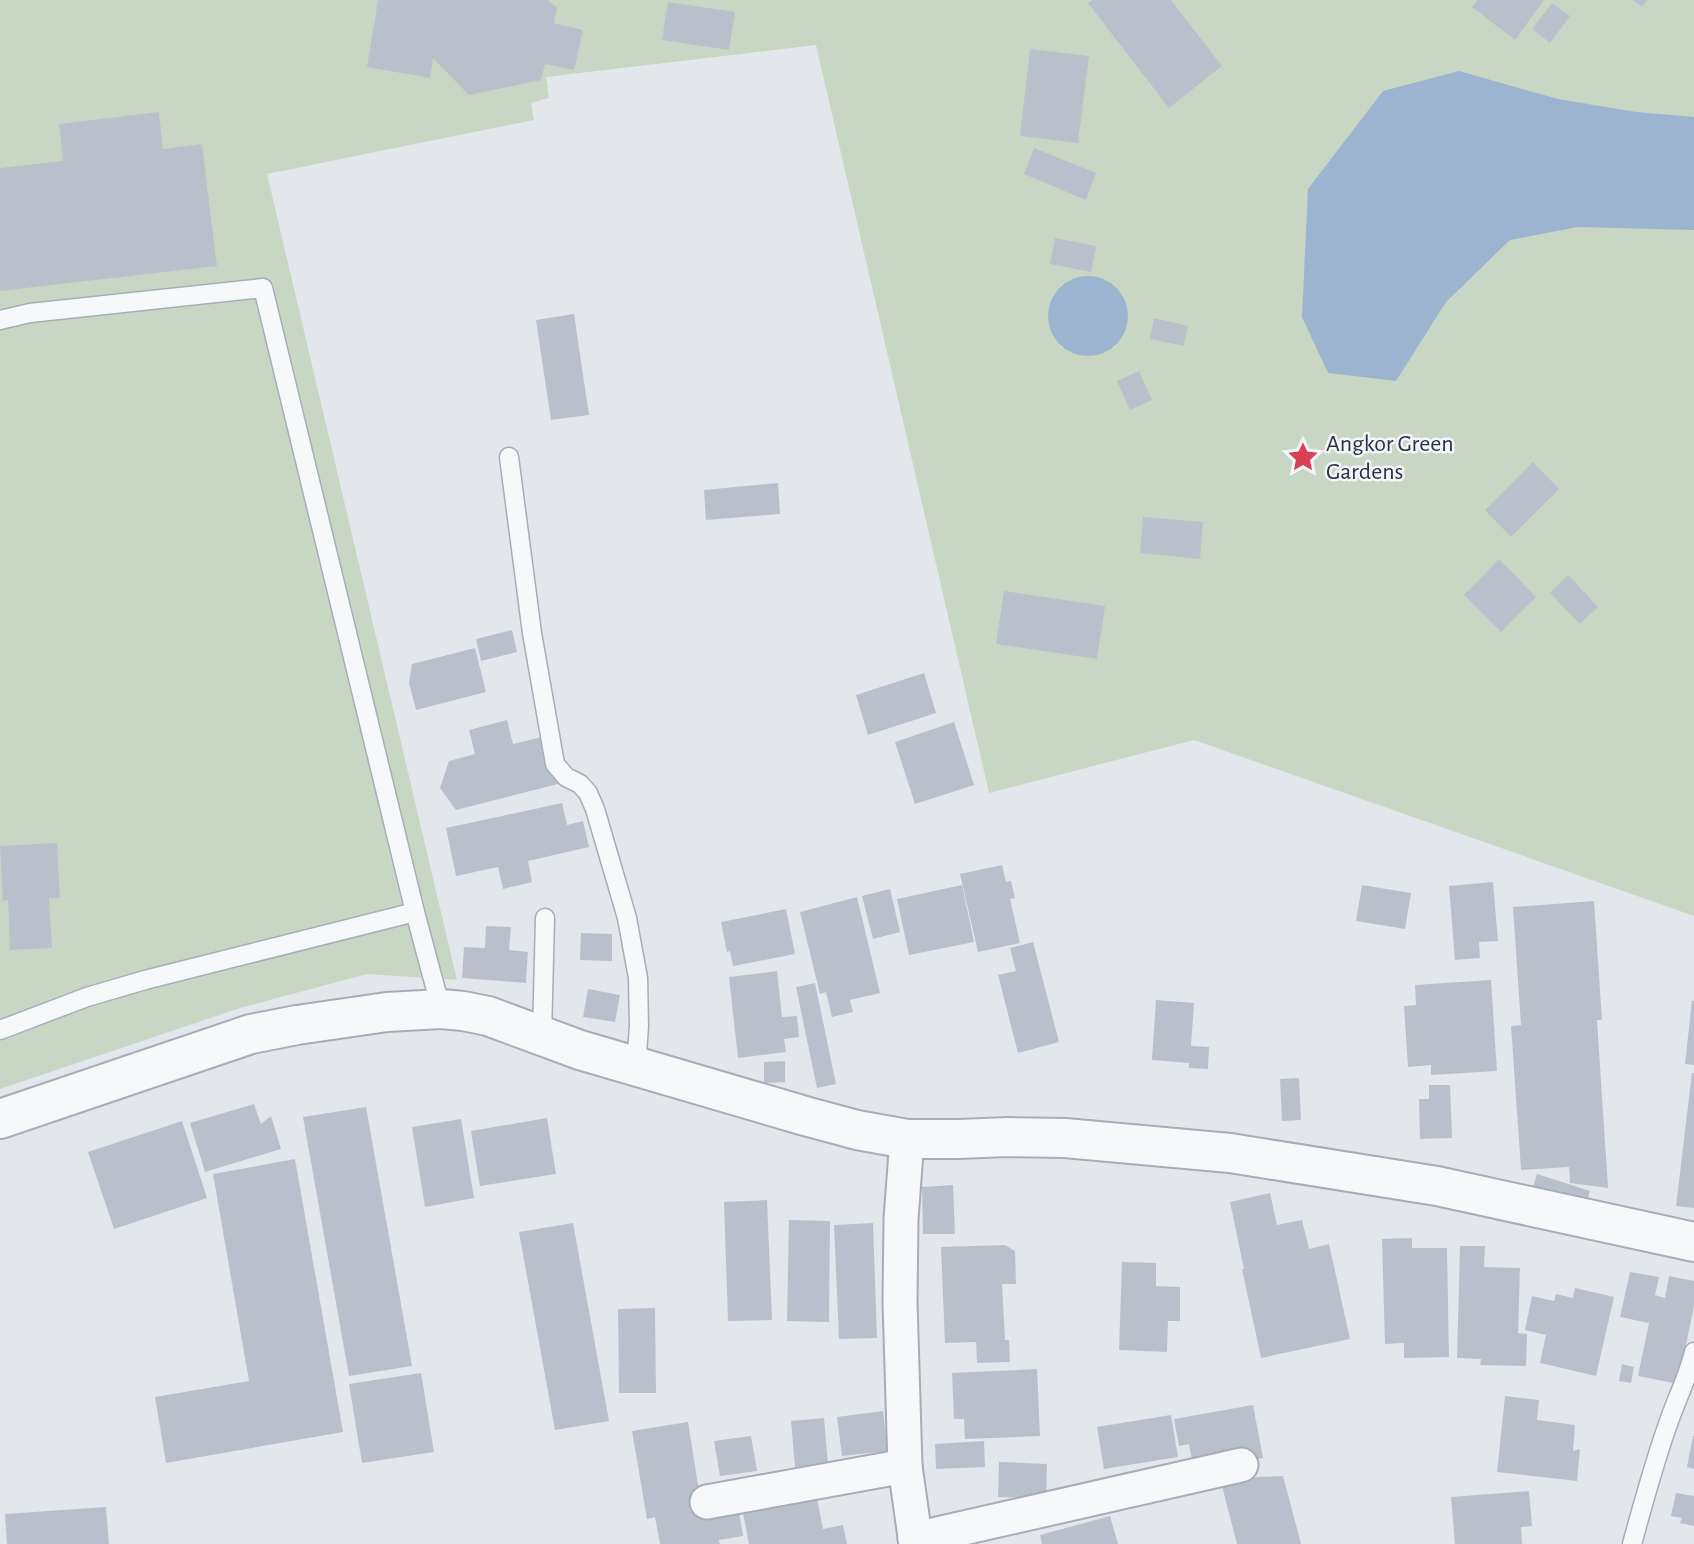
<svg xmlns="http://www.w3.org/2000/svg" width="1694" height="1544" viewBox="0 0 1694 1544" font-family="'Alegreya Sans',sans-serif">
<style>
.green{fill:#c8d7c4}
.water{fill:#9cb4cf}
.building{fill:#bac0cb}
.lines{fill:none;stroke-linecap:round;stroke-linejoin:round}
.service-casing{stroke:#a7adb7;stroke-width:21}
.minor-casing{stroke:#a7adb7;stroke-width:37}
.tertiary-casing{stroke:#a7adb7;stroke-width:42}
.service{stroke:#f6f8fa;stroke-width:18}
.minor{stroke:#f6f8fa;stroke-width:33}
.tertiary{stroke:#f6f8fa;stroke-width:38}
.labels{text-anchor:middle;stroke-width:5;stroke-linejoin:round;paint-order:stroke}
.poi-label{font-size:24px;fill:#293346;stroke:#f3f6f9;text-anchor:start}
</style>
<rect width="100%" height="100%" fill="#e3e7ec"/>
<path class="green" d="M0,0H1694V916L1194,740L989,793L816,45L546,77L549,98L531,103L534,120L267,174L457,980L367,974L240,1008L0,1089Z"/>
<g class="water">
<path d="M1459,71L1558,99L1636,112L1694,117V230L1578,227L1510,240L1446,302L1396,381L1328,373L1302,317L1308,189L1383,91Z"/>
<circle cx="1088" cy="316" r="40"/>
</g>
<g class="building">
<path d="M378,0H548L557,8L554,23L583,30L574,70L545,64L541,80L469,95L433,58L430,78L367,67Z"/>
<path d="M1093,0H1171L1222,66L1169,108L1088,3Z"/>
<path d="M1478,0H1544L1515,40L1472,7Z"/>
<path d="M1632,0H1647L1642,7Z"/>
<path d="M668,2L735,12L729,50L662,40Z"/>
<path d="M1552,3L1570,16L1550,43L1532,29Z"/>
<path d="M1030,49L1089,56L1078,143L1020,136Z"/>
<path d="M159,112L163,149L202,144L217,266L0,291V168L63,161L59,124Z"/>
<path d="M1034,148L1096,173L1086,200L1024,174Z"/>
<path d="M1055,238L1096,246L1091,272L1050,264Z"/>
<path d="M574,314L589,415L551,420L536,320Z"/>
<path d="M1154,318L1188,326L1184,346L1150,339Z"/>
<path d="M1139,371L1152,400L1130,410L1117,381Z"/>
<path d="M1533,462L1559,489L1511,537L1485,510Z"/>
<path d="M778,483L780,514L706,520L704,490Z"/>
<path d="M1143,517L1203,522L1200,559L1140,553Z"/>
<path d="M1499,559L1536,597L1501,632L1464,595Z"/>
<path d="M1568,575L1598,607L1580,624L1550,593Z"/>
<path d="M1004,591L1105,606L1097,659L996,644Z"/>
<path d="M512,630L517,652L481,661L476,639Z"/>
<path d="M475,648L486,692L416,710L409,683L412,664Z"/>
<path d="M924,673L936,713L868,735L856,695Z"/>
<path d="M507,720L513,744L546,736L558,784L456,810L440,788L449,761L475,754L469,730Z"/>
<path d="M954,722L974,785L915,804L895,742Z"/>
<path d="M562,803L567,825L583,821L589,847L528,861L532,882L503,889L498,867L456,876L446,828Z"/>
<path d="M57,843L60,898H49L52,948L10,950L8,900L3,901L0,846Z"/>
<path d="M1002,865L1006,882L1011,881L1015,898L1010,899L1020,943L978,952L960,874Z"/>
<path d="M1493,882L1498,941L1479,942L1480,958L1455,960L1449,886Z"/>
<path d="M962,885L974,942L909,955L897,899Z"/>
<path d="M1362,885L1411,893L1405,929L1356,921Z"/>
<path d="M890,889L900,932L873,939L862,896Z"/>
<path d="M857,897L880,993L850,1000L853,1012L832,1017L826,992L820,994L800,912Z"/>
<path d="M1594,901L1602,1020H1597L1608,1188L1570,1183L1569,1167L1521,1170L1511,1026L1521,1025L1513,907Z"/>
<path d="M786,909L795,954L733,966L730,951L727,952L721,922Z"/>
<path d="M486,926L511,927L509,950L528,952L526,983L462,978L464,947L485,948Z"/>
<path d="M581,933L612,934V961L580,960Z"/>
<path d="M1033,942L1059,1042L1018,1053L998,975L1016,971L1010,948Z"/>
<path d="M777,971L782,1017L797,1016L799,1037L784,1039L786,1052L738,1058L729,977Z"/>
<path d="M1491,980L1497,1071L1431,1075V1065L1408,1067L1404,1006L1416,1005L1415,985Z"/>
<path d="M815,983L836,1084L817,1088L796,987Z"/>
<path d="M588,989L620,995L615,1022L583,1017Z"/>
<path d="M1156,1000L1194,1003L1191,1046L1209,1047L1208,1069L1189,1068V1063L1152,1060Z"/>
<path d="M1692,1000L1694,1001V1065L1685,1064Z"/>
<path d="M785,1061V1082L764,1083V1062Z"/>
<path d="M1692,1073H1694V1208L1676,1206Z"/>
<path d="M1299,1078L1301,1120L1282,1121L1280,1079Z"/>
<path d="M1429,1085H1450L1452,1138L1420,1139L1419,1099H1429Z"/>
<path d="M254,1104L261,1124L271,1116L281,1149L205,1172L190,1123Z"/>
<path d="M366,1107L412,1366L349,1376L303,1117Z"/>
<path d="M547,1118L556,1174L480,1186L471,1131Z"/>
<path d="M461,1119L474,1198L425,1207L412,1127Z"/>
<path d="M182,1121L207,1198L114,1229L88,1152Z"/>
<path d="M295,1159L343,1432L166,1463L155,1397L249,1381L213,1174Z"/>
<path d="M1537,1174L1590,1191L1586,1207L1532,1190Z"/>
<path d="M953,1185L955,1234H923L922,1187Z"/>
<path d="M1270,1193L1277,1225L1302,1220L1309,1249L1329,1244L1350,1339L1261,1358L1242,1269H1244L1230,1202Z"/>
<path d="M767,1200L772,1320L728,1321L724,1202Z"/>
<path d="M789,1220L830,1221L829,1322L787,1321Z"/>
<path d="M573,1223L609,1421L555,1430L519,1232Z"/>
<path d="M873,1223L877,1338L839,1339L834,1225Z"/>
<path d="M1412,1238V1248H1447L1449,1357L1404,1358V1343L1385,1344L1382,1239Z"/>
<path d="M1005,1245L1015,1251L1016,1284H1002L1005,1340H1009L1010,1362L977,1363L976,1342L945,1343L941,1247Z"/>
<path d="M1460,1246H1485L1484,1267L1520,1268L1518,1333L1527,1334L1526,1366L1480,1365L1481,1359L1457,1358Z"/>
<path d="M1122,1262L1156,1263V1286L1180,1287V1321H1168L1167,1352L1119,1350Z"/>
<path d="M1630,1272L1659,1277L1655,1295L1665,1298L1669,1276L1694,1281V1306L1678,1384L1638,1376L1649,1323L1620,1317Z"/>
<path d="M1575,1288L1614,1297L1596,1376L1540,1363L1546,1335L1525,1330L1532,1296L1554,1301L1556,1294L1573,1298Z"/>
<path d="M655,1308L656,1393H619L618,1309Z"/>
<path d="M1622,1364L1634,1367L1631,1383L1619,1381Z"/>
<path d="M1037,1369L1040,1436L965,1439L964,1419H954L952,1373Z"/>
<path d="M421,1373L434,1452L362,1463L349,1384Z"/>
<path d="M1505,1396L1539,1400L1537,1420L1575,1425L1573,1451L1580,1449L1577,1481L1497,1472Z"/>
<path d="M1253,1405L1263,1458L1194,1470L1189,1444L1179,1446L1174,1419Z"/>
<path d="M883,1411L888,1451L842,1456L837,1417Z"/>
<path d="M1171,1415L1178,1457L1104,1469L1097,1427Z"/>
<path d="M824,1418L828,1465L795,1467L791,1421Z"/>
<path d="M688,1422L702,1510L739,1511L743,1536L719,1540L720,1544H660L655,1517L647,1519L632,1431Z"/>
<path d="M751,1436L757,1471L720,1476L714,1441Z"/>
<path d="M1693,1436H1694V1469L1687,1467Z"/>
<path d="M984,1441L985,1467L936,1469L935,1444Z"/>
<path d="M999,1462L1047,1464L1046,1499L998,1497Z"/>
<path d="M1283,1476L1301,1544H1237L1222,1486L1257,1477Z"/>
<path d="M1529,1491L1532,1526L1521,1527L1522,1544H1455L1451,1497Z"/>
<path d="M1676,1493L1694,1496V1526L1680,1523L1682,1518L1671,1516Z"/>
<path d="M817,1498L823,1529L843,1525L847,1544H749L743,1513Z"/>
<path d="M106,1507L109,1544H7L5,1514Z"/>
<path d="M1110,1516L1118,1544H1042L1040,1535Z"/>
</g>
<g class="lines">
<defs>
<g id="service">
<path d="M0,320L30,313L263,288L415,912L441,1009"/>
<path d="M509,457L532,633L555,764L566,777L580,784L588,793L595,809L627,918L638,978L639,1026L636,1066"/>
<path d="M0,1030L87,997L145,980L415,912"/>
<path d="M542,1036L545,918"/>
<path d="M1632,1544C1643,1504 1654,1463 1668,1424C1676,1400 1688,1377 1694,1352"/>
</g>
<g id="minor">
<path d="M907,1139L901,1219L900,1302L905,1466L916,1544"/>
<path d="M707,1502L905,1466"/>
<path d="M915,1539L1241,1465"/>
</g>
<path id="tertiary" d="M0,1119L251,1034L297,1025L387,1012L441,1009L463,1011L488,1016L580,1050L805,1116L857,1130L907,1139H958L1008,1137L1065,1138L1230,1153L1437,1186L1694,1242"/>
</defs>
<use href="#service" class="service-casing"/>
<use href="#minor" class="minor-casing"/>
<use href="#tertiary" class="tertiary-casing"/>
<use href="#service" class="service"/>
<use href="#minor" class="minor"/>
<use href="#tertiary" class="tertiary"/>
</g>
<defs>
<symbol id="sight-bare" viewBox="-9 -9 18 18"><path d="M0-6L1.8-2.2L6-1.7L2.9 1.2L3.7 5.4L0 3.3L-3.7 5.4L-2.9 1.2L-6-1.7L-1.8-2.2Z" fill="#da4055" stroke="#f3f6f9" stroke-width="2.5" paint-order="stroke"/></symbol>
</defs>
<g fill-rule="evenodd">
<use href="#sight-bare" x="1281" y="435" width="44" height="44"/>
</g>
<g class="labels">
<g class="poi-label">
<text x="1326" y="451">Angkor Green<tspan x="1326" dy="28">Gardens</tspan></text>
</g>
</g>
</svg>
